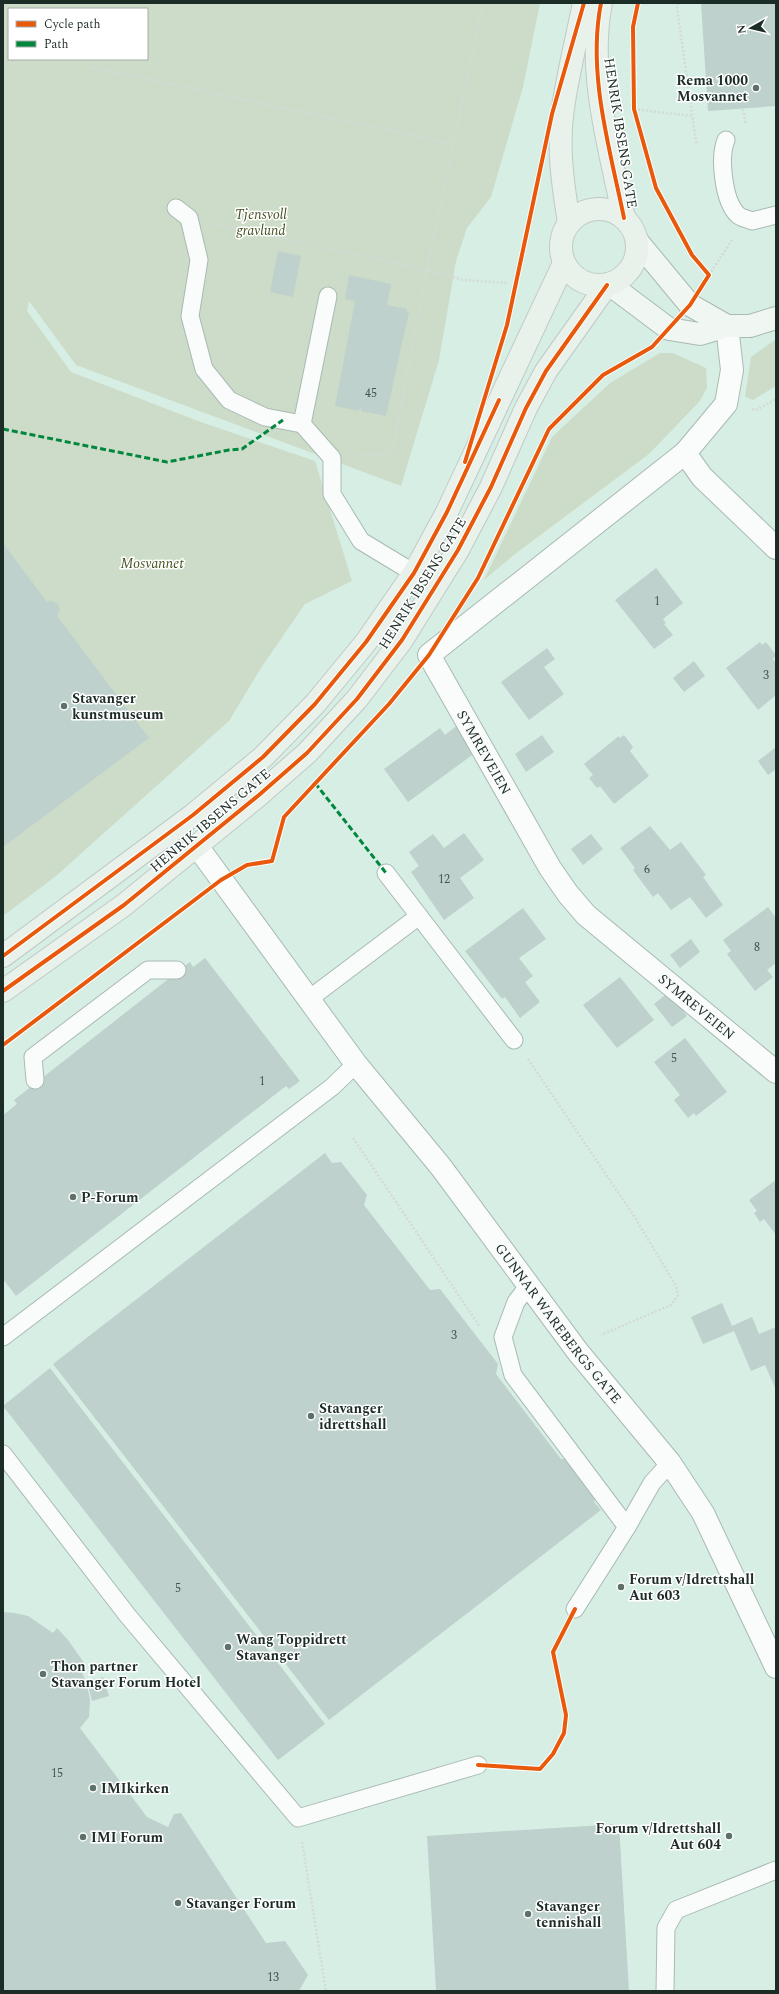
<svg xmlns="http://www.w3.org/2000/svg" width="779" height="1994" viewBox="0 0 779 1994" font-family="Spectral,serif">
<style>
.green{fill:#cddcc8;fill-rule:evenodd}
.building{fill:#bed1cd}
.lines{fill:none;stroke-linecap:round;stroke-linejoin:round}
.lane-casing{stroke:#a8bab2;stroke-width:19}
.street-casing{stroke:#a8bab2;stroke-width:24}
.secondary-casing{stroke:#a8bab2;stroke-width:24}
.primary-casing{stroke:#bfcac6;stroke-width:24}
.path{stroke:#d3dad7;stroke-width:2.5;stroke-dasharray:2 2;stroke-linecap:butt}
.lane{stroke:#f9fcfb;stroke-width:17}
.street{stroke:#f9fcfb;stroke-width:22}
.secondary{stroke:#f0f7f3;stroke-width:22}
.primary{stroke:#e8f1ea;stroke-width:22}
.quiet{stroke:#00873e;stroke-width:3;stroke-dasharray:6 3;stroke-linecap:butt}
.cycleway-casing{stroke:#fff;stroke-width:6}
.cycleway{stroke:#e8590c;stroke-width:4}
.poi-dot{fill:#5d7069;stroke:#fff;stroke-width:1.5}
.labels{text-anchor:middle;stroke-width:3;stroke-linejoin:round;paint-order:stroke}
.number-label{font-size:12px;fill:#445550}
.poi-label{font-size:14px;font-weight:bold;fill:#1c2c26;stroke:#fff;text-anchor:start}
.street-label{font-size:14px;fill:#1c2c26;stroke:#fff}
.park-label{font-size:14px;font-style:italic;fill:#455120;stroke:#fff}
</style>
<rect width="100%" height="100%" fill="#d7eee5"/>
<g class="green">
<path d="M3,3H540L523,87L491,197L467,228L456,261L439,360L401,486L76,365L29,301L27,311L71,372L198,421L315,461L352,581L305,604L261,668L229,721L56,876L3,916ZM9,9H147V59H9Z"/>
<path d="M776,339V386L753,400L745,397L751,357Z"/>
<path d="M660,353H673L706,368L707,388L699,402L649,454L515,554L484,580L552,437L610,383Z"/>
</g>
<g class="building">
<path d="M701,3H776V106L708,111Z"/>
<path d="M278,251L301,256L293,297L270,292Z"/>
<path d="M349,275L391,284L387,305L407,309V312H409L386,416L361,411V408H360L359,411L335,406L355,301L345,299Z"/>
<path d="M3,543L47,602L51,601L57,603L60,610L57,616L149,738L3,847Z"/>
<path d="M656,568L683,603L663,619L666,623L664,624L673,635L654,649L615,600Z"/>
<path d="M760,642L762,645L766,642L776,655L773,659L776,663V695L758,710L726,668Z"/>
<path d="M547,648L555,659L544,667L564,694L529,720L501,682Z"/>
<path d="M694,661L705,676L684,692L673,678Z"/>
<path d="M460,723L479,750L408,802L384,769L440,728L445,735Z"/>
<path d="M542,735L554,752L526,772L515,754Z"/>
<path d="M624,735L633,747L630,751L649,776L614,804L600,786L597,788L589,778L593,775L584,764L619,736L620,738Z"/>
<path d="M776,747V769L768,775L758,761Z"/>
<path d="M650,826L670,850L681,842L706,875L703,877L723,905L706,918L690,897L671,910L658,893L653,897L633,870L635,868L620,848Z"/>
<path d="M464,833L484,860L460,878L474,898L444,920L411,872L419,866L409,852L433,834L444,848Z"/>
<path d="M591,834L603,849L583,865L571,849Z"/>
<path d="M768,907L776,918V963L767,970L773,977L755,991L727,954L731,951L723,940Z"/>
<path d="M523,908L546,939L519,958L533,976L525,982L540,1002L520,1018L505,997L502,999L465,951Z"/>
<path d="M691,939L700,952L680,968L670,955Z"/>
<path d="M205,958L300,1081L289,1089L286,1086L16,1296L3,1279V1115L17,1104L14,1100L190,962L193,967Z"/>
<path d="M620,977L654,1020L617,1048L583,1005Z"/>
<path d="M669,992L687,1016L672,1027L654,1004Z"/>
<path d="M685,1038L727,1092L696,1116L694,1113L688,1118L674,1100L680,1095L654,1062Z"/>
<path d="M325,1153L332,1163L341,1162L367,1195L364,1205L430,1290L440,1289L498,1364L496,1374L561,1459H571L597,1491L594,1502L601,1510L329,1720L53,1364Z"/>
<path d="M776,1180V1235L764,1219L760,1222L754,1213L757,1211L749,1200Z"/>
<path d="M722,1303L732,1326L752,1317L759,1334L776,1327V1390L765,1365L751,1371L734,1331L703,1344L691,1317Z"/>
<path d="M50,1368L325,1724L278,1760L3,1406Z"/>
<path d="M3,1612L15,1613L28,1616L53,1633L57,1628L68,1640L85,1664L80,1667L87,1685L90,1700L89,1717L80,1728L147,1817L168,1827L174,1814L181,1813L266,1943L285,1941L308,1975L299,1991H3Z"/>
<path d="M103,1677L109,1696L92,1701L87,1682Z"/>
<path d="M619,1824L629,1991H436L427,1836Z"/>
</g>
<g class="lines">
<defs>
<g id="lane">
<path d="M726,140C719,157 723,201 738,215C741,218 748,219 752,221L776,215"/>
<path d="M176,208L189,218L199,260L190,316L204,369L229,400L265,417L302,424L332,458V494L361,541L414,573"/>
<path d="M302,424L328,296"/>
<path d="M386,873L514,1040"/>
<path d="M309,999L419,916"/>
<path d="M35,1080L33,1057L148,970H177"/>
<path d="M528,1286L516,1302L503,1337L513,1375L627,1527"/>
<path d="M3,1337L332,1087L356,1064"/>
<path d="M3,1454L128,1616L298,1818L478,1765"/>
<path d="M575,1609L627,1527L652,1483L670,1463"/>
<path d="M665,1991L666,1928L676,1910L776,1870"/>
</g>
<g id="street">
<path d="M727,326L732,370L726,404L685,453L702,477L776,548"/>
<path id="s1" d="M685,453L429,655L550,868L568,894L586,915L776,1072"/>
<path id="s2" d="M197,846L356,1064L441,1167L578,1352L670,1463L703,1513L776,1667"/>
</g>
<g id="secondary">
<path d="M637,241L690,305L727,326"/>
<path d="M609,284L669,329L700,334L727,326H750L776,318"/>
</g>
<g id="primary">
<path d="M601,3C587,74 610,149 624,218"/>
<circle cx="599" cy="247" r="38"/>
<path d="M569,223C563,185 557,146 563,108C568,73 577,38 584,3"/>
<path d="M3,956L193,815L263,757L315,704L366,642L414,573L447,512L564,263"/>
<path d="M3,991L124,905L259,795L307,753L357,699L402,640L458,550L491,487L526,408L546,371L607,285"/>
</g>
</defs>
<use href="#lane" class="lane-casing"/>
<use href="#street" class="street-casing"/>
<use href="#secondary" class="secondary-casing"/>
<use href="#primary" class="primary-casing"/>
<g class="path">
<path d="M679,3L677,8L696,142L699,143"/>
<path d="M90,67L454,144"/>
<path d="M634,109L691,116"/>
<path d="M743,109L746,124"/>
<path d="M215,224L427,270L463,280L508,283"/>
<path d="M709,275L732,240"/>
<path d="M752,409L756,410L776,399"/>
<path d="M356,456L392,453L427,270L483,3"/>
<path d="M528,1059L634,1216L676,1286L678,1295L671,1305L601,1335"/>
<path d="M353,1138L480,1327"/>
<path d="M302,1842L326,1991"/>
</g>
<use href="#lane" class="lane"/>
<use href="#street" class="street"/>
<use href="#secondary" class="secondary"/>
<use href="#primary" class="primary"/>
<g class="quiet">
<path d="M3,429L167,462L229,450L242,449L283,420"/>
<path d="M315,783L386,873"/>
</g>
<defs>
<g id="cycleway">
<path d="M601,3C587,74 610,149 624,218"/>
<path d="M465,462L507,325L552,114L584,3"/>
<path d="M3,956L193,815L263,757L315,704L366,642L414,573L447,512L499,400"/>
<path d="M3,991L124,905L259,795L307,753L357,699L402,640L458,550L491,487L526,408L546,371L607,285"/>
<path d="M3,1045L221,880L247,865L272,861L284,817L389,704L429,655L478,578L549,429L603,375L652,347L690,305L709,275L692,255L656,188L634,109L633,27L638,3"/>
<path d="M478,1765L540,1769L553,1754L564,1733L566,1715L553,1652L575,1609"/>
</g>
</defs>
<use href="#cycleway" class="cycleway-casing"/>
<use href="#cycleway" class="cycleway"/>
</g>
<g class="poi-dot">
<circle cx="756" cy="88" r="4"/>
<circle cx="64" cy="706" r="4"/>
<circle cx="73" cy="1197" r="4"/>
<circle cx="311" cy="1416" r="4"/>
<circle cx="621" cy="1587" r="4"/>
<circle cx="228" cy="1647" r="4"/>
<circle cx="43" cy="1674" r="4"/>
<circle cx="93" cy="1788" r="4"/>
<circle cx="729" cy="1836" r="4"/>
<circle cx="83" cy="1837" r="4"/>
<circle cx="178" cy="1903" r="4"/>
<circle cx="528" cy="1914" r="4"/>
</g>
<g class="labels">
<g class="number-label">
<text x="371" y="397">45</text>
<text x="657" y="605">1</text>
<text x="766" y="679">3</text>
<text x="647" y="873">6</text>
<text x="444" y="883">12</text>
<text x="757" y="951">8</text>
<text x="674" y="1062">5</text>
<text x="262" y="1085">1</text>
<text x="454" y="1339">3</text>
<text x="178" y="1592">5</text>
<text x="57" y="1777">15</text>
<text x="273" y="1981">13</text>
</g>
<g class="poi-label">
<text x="748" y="85" text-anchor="end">Rema 1000<tspan x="748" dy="16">Mosvannet</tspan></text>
<text x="72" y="703">Stavanger<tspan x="72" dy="16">kunstmuseum</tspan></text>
<text x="81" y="1202">P-Forum</text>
<text x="319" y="1413">Stavanger<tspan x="319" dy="16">idrettshall</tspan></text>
<text x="629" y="1584">Forum v/Idrettshall<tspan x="629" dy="16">Aut 603</tspan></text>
<text x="236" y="1644">Wang Toppidrett<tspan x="236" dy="16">Stavanger</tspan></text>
<text x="51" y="1671">Thon partner<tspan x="51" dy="16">Stavanger Forum Hotel</tspan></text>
<text x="101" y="1793">IMIkirken</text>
<text x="721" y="1833" text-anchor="end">Forum v/Idrettshall<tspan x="721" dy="16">Aut 604</tspan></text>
<text x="91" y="1842">IMI Forum</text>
<text x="186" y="1908">Stavanger Forum</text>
<text x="536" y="1911">Stavanger<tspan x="536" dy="16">tennishall</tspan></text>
</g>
<g class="street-label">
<text transform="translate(621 133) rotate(81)" y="5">HENRIK IBSENS GATE</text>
<text transform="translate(422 583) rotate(-58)" y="5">HENRIK IBSENS GATE</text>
<text dy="5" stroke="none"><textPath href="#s1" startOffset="438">SYMREVEIEN</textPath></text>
<text transform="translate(210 820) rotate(-40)" y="5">HENRIK IBSENS GATE</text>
<text dy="5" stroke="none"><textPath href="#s1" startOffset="774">SYMREVEIEN</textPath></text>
<text dy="5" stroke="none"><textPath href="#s2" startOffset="599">GUNNAR WAREBERGS GATE</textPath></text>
</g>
<g class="park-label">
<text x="261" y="219">Tjensvoll<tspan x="261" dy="16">gravlund</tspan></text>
<text x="152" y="568">Mosvannet</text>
</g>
</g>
<rect width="779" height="1994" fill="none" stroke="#1c2c26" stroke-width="8"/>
<rect x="8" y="8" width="140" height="52" fill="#ffffff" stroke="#a4aba8"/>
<rect x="16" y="21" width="20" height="6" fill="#e8590c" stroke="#a4aba8"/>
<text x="44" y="28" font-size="12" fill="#1c2c26">Cycle path</text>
<rect x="16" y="41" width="20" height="6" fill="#00873e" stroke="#a4aba8"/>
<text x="44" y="48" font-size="12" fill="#1c2c26">Path</text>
<g transform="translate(751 28) rotate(262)" stroke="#ffffff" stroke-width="3" paint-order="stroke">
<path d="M0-3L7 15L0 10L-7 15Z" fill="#1c2c26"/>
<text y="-6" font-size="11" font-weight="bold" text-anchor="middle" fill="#1c2c26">N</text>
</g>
</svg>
